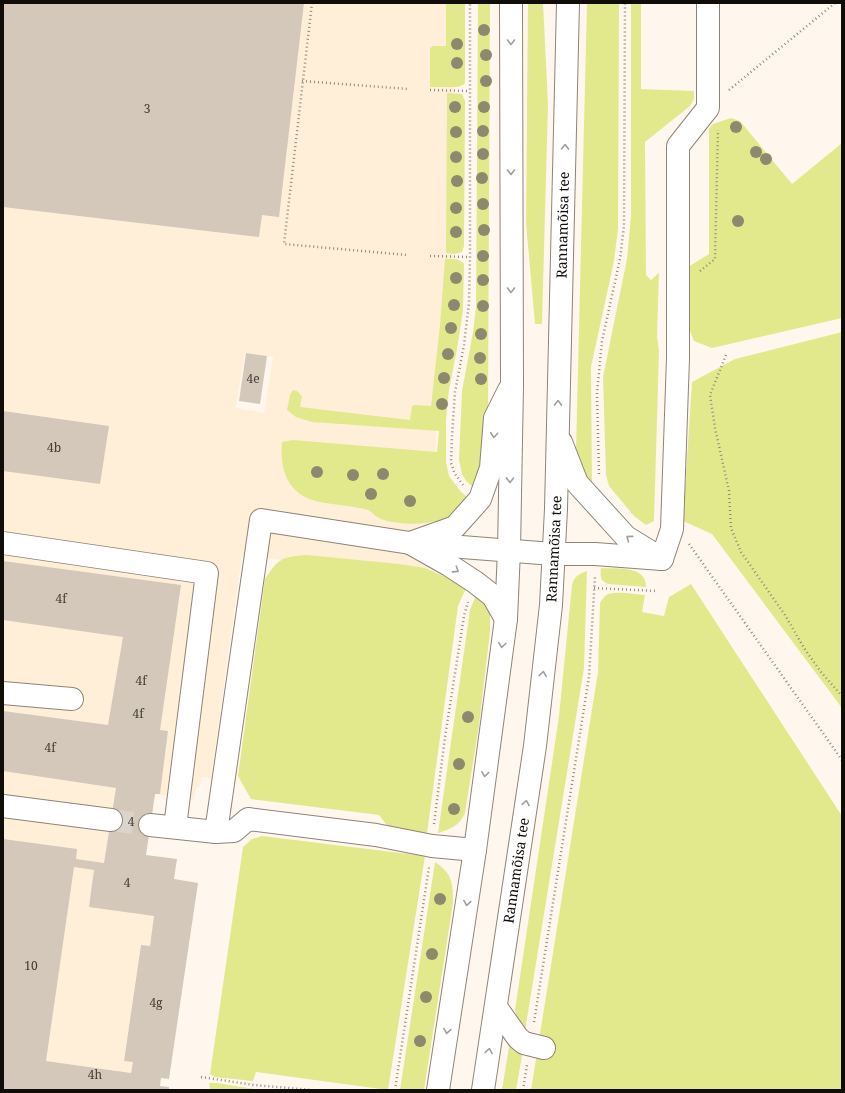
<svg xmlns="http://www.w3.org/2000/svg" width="845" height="1093" viewBox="0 0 845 1093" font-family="'Noto Serif',serif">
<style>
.built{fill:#ffefd8;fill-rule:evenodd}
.green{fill:#e2e98d}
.building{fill:#d3c8b9;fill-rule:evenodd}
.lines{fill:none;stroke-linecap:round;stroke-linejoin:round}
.minor-tunnel{stroke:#dbd4cb;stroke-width:22;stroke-dasharray:22 11;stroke-linecap:butt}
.minor-casing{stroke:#8e8476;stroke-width:24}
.major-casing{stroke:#8e8476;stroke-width:24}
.path{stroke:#908a83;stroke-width:2.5;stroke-dasharray:1 3;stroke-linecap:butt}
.minor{stroke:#fff;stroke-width:22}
.major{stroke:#fff;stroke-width:22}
.tree{fill:#8c896e}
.oneway{stroke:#9f9e9c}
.labels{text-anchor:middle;stroke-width:4;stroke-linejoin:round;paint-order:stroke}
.number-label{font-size:12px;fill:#413b34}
.street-label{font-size:14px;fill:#100c07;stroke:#fff}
</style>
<rect width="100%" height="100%" fill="#fff7ee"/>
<path class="built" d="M3,3H454V275L436,422L435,580L242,555L211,778L201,777L200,787H196L194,800L155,794L146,855L154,916L150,946L141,945L124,1060L133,1062L131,1073L46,1061L3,1090ZM245,353L273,357L264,413L236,408Z"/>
<g class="green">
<path d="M446,3H465V83L463,85L457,87H430V48L433,46H446Z"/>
<path d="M478,3H490L488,413L485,454L474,488L466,481L462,474L459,460L462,391L473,332L476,307Z"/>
<path d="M528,3H543L548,104L542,324H535L526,223Z"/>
<path d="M587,3H619L618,229L614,261L591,367L592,484L585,475L576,450Z"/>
<path d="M631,3H641V89L694,91V99L690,106L645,142L646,275L651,280L659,273L657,336L659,351L654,521L646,525L634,516L609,486L606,475L603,377L627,259L631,216Z"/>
<path d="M447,93L462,94L465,101L464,246L462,252L455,254L446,253Z"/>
<path d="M731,118L740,121L792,184L842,143V318L712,348L694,341L686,321L688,267L709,254V128L713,124Z"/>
<path d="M445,259C453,259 459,258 464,264L463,311L457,349L449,390L446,420V462L449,476L461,492L470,499C467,502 465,506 462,509C443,526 407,526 383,520C377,518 373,513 368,510C362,508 353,507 347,506C333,504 317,503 305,497C284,486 280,463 282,442L293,440L437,452L439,431L312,422L296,417L287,410L290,395L293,390L297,391L302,396L300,407L410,420L412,406L415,405L431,406L440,325Z"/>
<path d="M842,332V708L712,534L683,521L692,382L735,359Z"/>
<path d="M307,555L399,564L425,568L446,577L466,588L458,606L427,833L392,832L379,815L251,799L238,776L265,579C279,558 281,557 307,555Z"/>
<path d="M601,568C616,569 647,565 646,587L608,584C600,581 600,576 601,568Z"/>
<path d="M587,571L584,668L525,1031L519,1024L515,1010L559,716L572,585C574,576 579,574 587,571Z"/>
<path d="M691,584L842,816V1090H531L598,672L600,603C602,600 604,596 608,594C617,591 635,594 645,595L642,612L664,616L669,597Z"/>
<path d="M476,595L484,602L490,614V632L479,725L465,813C459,826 451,829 438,833L470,610Z"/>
<path d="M262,836L425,856L388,1090L256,1072L253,1081L214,1077L210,1074L243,847L252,839Z"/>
<path d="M435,862C452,873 453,883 453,903L424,1090H400Z"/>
<path d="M510,1040L523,1050L516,1090H502Z"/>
<path d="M209,1083H217L261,1090H210Z"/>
</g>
<g class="building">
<path d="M4,3H304L279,217L262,215L259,237L3,207Z"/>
<path d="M246,353L267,356L260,404L239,401Z"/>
<path d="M3,411L109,426L100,484L3,471Z"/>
<path d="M3,561L181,585L160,730L168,731L160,794H155L146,855L177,859L174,879L198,883L169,1079L161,1078L160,1086L169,1087V1090H3V839L77,849L76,859L104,863L116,788L3,771V711L108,725L123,637L3,620ZM74,867L94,870L89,907L154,916L150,946L141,945L124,1061L133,1062L131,1073L46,1061Z"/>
</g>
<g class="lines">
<path class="minor-tunnel" d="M111,820L150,825"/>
<defs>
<g id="minor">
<path d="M3,543L207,573L175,827"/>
<path d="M3,693L72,699"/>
<path d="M3,806L111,820"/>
<path d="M150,825L216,832L234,831L248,819L376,835L432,846L475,850"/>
<path d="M216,832L261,520L410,543L553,554H595L662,559L672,529L678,358V146L708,108V3"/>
<path d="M496,1007L518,1038L524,1043L544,1048"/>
</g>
<g id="major">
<path d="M561,442L577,483L626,537L662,559"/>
<path d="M410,543L455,527L480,499L491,468L495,418L509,390"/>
<path d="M410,543L449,565L475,582L493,596L506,619"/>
<path d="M438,1090L475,850L506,619L509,550L512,386L511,3"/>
<path id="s1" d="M483,1090L535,746L551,605L556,509L568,3"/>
</g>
</defs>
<use href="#minor" class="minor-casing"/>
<use href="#major" class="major-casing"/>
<g class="path">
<path d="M312,3L284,244L407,255"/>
<path d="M302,81L408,89"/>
<path d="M430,90L470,91"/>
<path d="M729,90L835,3"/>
<path d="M430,256L470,257"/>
<path d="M700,271L715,259L718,130"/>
<path d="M726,355L710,395L715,428L729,491L731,528L741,552L785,615L804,648L821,672L842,696"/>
<path d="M599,474L597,393L602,341L620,259L624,226L625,3"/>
<path d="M463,485L455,474L451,463L452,436L455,392L464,345L469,303L470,257V3"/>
<path d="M689,544L842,760"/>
<path d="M594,588L657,591"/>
<path d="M434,824L445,737L464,616L468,602"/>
<path d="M534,1022L589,677L595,576"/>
<path d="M201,1077L254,1085L312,1090"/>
<path d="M395,1090L429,867"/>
<path d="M523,1090L527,1065"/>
</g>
<use href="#minor" class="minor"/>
<use href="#major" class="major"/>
</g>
<g class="tree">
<circle cx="484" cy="30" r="6"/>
<circle cx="457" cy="44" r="6"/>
<circle cx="486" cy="55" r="6"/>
<circle cx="457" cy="63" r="6"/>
<circle cx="486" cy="81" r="6"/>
<circle cx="455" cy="107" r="6"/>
<circle cx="484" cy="107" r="6"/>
<circle cx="736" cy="127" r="6"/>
<circle cx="483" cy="131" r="6"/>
<circle cx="456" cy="132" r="6"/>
<circle cx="756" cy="152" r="6"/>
<circle cx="483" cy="154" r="6"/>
<circle cx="456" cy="157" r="6"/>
<circle cx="766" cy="159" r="6"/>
<circle cx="482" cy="178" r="6"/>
<circle cx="457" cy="181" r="6"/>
<circle cx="483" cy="204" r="6"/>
<circle cx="456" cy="208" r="6"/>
<circle cx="738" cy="221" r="6"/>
<circle cx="484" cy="230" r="6"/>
<circle cx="456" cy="232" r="6"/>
<circle cx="483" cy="256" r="6"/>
<circle cx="456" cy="278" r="6"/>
<circle cx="483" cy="280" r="6"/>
<circle cx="454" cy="305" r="6"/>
<circle cx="483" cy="306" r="6"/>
<circle cx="451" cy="328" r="6"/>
<circle cx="481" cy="334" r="6"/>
<circle cx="448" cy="354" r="6"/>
<circle cx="480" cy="358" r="6"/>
<circle cx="444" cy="378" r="6"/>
<circle cx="481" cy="379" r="6"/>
<circle cx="442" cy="404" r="6"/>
<circle cx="317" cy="472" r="6"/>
<circle cx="383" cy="474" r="6"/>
<circle cx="353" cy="475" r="6"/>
<circle cx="371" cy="494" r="6"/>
<circle cx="410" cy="501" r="6"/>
<circle cx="468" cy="717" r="6"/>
<circle cx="459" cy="764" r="6"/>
<circle cx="454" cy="809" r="6"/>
<circle cx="440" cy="899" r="6"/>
<circle cx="432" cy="954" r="6"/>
<circle cx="426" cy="997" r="6"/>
<circle cx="420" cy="1041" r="6"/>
</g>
<defs><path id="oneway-chevron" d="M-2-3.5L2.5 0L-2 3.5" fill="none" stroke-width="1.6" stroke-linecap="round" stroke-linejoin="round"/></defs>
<g class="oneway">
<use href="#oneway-chevron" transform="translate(511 42) rotate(90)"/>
<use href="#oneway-chevron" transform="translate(565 147) rotate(-89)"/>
<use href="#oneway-chevron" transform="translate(511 172) rotate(90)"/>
<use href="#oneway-chevron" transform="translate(511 290) rotate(90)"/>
<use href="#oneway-chevron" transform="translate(558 403) rotate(-89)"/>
<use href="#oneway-chevron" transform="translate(494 435) rotate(95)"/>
<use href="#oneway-chevron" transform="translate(510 480) rotate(91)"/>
<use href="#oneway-chevron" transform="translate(629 538) rotate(-143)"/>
<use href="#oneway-chevron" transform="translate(456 570) rotate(33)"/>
<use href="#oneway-chevron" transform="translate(502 645) rotate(97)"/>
<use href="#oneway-chevron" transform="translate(543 674) rotate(-83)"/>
<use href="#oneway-chevron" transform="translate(485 774) rotate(97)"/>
<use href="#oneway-chevron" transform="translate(526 803) rotate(-81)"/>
<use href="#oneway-chevron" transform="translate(467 903) rotate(99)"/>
<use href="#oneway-chevron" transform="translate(447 1031) rotate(99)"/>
<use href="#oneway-chevron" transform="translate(489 1051) rotate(-81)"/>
</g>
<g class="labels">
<g class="number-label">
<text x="147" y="113">3</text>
<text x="253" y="383">4e</text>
<text x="54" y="452">4b</text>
<text x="61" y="603">4f</text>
<text x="141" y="685">4f</text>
<text x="138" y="718">4f</text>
<text x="50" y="752">4f</text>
<text x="131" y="826">4</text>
<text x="127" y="887">4</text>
<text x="31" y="970">10</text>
<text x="156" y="1007">4g</text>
<text x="95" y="1079">4h</text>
</g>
<g class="street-label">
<text dy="5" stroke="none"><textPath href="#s1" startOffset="870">Rannamõisa tee</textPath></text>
<text dy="5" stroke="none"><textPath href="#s1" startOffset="546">Rannamõisa tee</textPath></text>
<text dy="5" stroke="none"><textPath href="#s1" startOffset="222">Rannamõisa tee</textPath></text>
</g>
</g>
<rect width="845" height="1093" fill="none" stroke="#100c07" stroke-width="8"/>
</svg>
